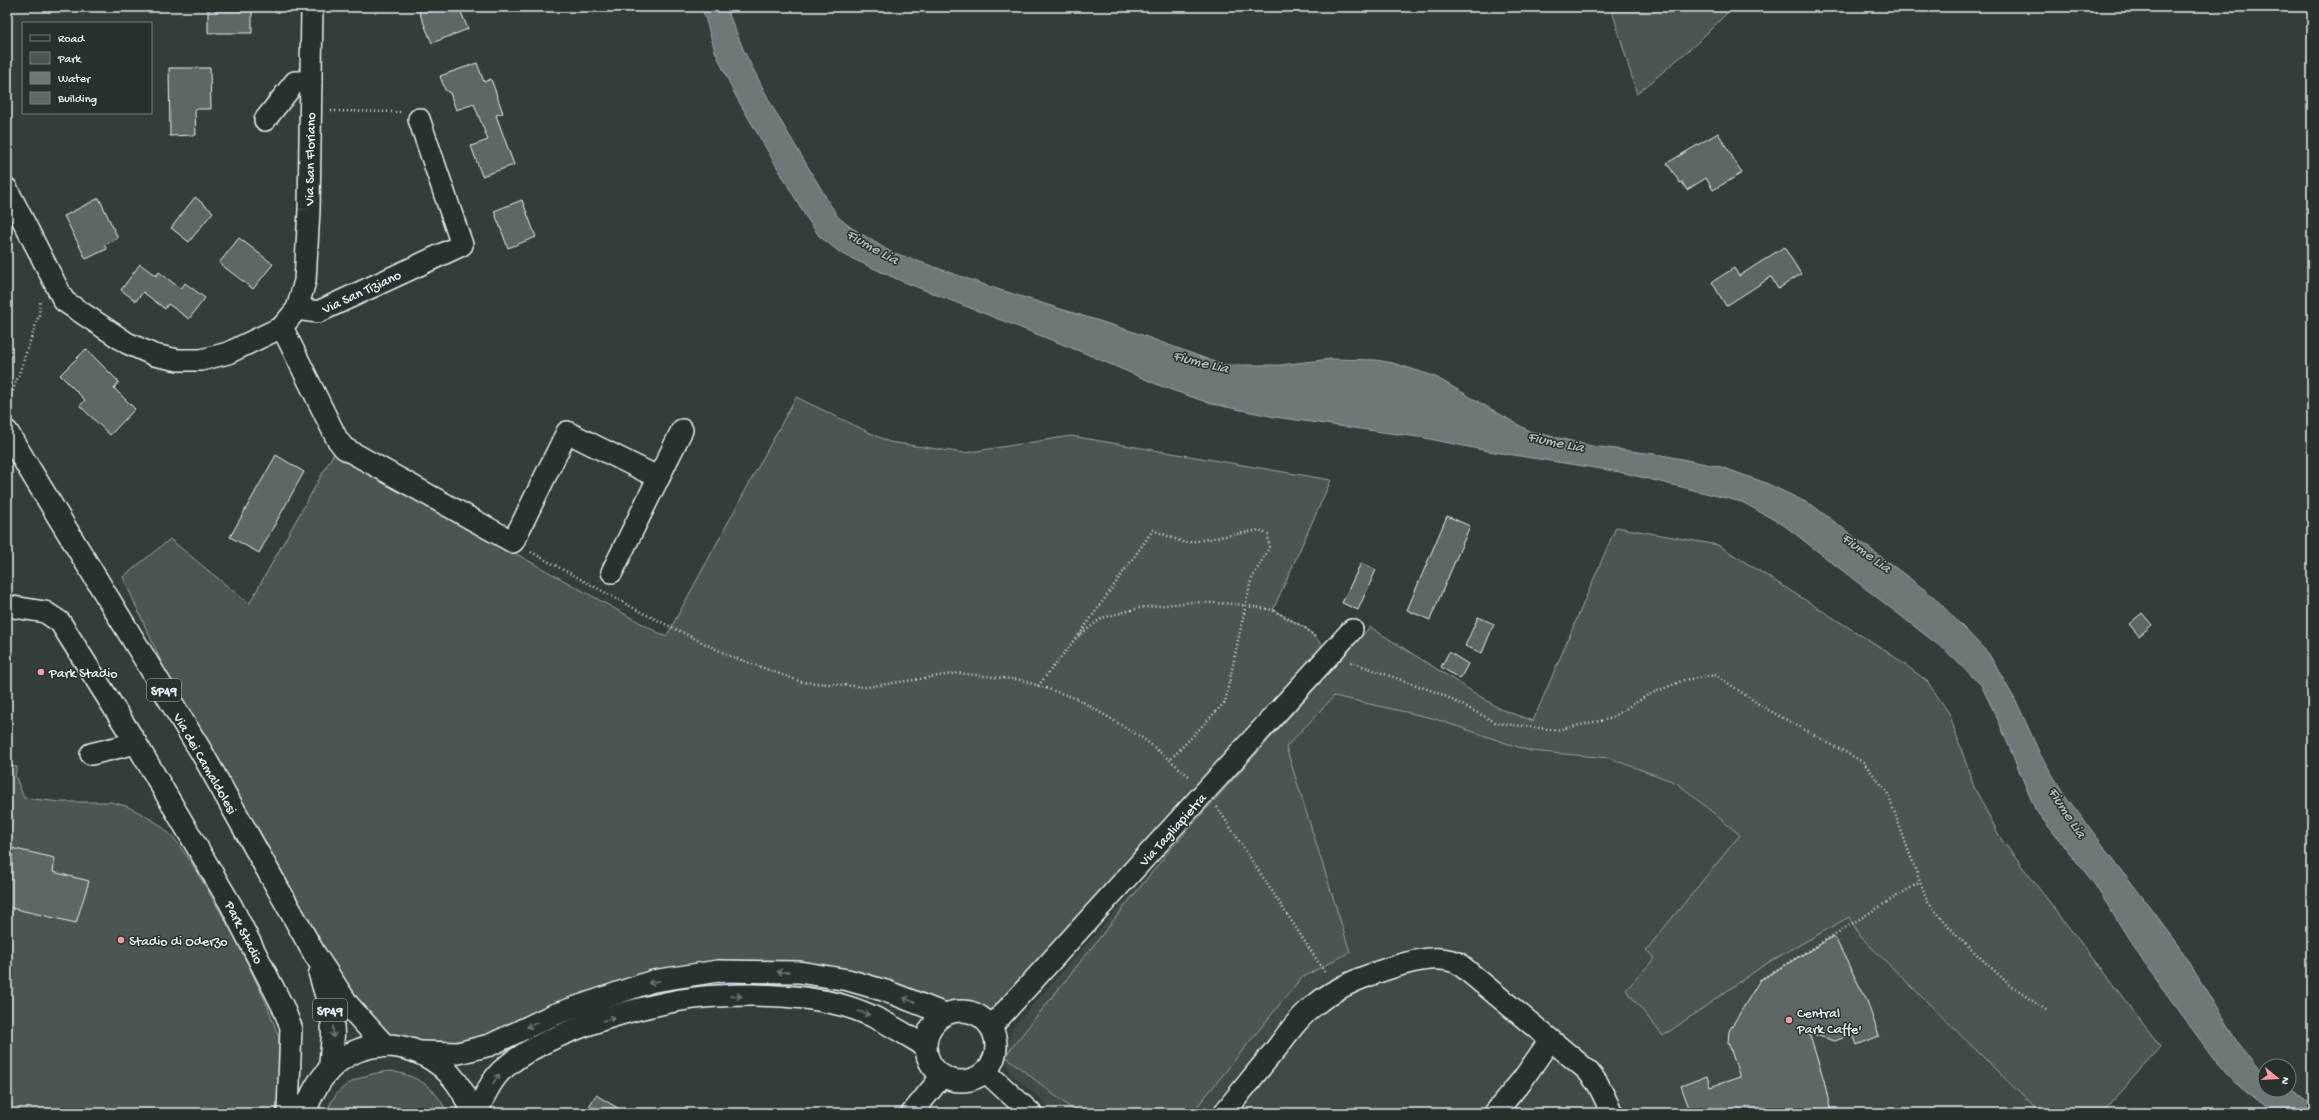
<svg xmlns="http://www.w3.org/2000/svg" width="2319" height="1120" viewBox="0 0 2319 1120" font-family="'Gochi Hand',sans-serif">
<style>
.built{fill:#3f4b46}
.green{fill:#495651;stroke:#98a4a4}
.water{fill:#6d7978;stroke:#9ea9ab}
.building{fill:#5c6865;stroke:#e8f1f8}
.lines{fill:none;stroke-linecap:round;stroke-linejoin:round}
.minor-casing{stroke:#e8f1f8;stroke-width:24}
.major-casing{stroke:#e8f1f8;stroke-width:25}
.path{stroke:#e8f1f8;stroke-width:2.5;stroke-dasharray:1 3;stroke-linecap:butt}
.minor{stroke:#26332d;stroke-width:21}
.major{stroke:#26332d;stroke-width:22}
.oneway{stroke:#6a7674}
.poi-dot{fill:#ff9aa2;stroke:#26332d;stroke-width:1.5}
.labels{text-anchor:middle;stroke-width:3;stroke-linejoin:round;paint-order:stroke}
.shield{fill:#26332d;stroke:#aeb8bb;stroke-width:1}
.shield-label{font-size:13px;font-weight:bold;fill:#e8f1f8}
.street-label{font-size:14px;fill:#e8f1f8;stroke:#26332d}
.poi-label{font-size:14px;fill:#e8f1f8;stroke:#26332d;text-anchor:start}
.water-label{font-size:15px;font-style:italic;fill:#b1bbbe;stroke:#26332d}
</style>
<rect width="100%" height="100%" fill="#323e39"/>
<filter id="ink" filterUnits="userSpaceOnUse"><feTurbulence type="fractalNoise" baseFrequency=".025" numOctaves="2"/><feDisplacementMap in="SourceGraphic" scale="8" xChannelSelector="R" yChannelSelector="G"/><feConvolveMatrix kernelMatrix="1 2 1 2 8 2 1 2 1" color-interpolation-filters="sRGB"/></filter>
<g filter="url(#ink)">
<path class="built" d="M1334,696L1432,718L1530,751L1609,758L1677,783L1741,835L1646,949L1655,958L1626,990L1764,965L1849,917L1860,936L2040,1113H1057L1010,1073L1005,1056L1008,1039L1014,1026L1169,851L1350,953L1286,747Z"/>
<g class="green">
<path d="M1611,7H1733L1697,43L1637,94Z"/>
<path d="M796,397L889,442L964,453L1071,436L1331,480L1273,610L1307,629L1331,654L987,1022C974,1011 962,1009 945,1014L886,991L718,971L509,1036L419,1052L366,1026L202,753L123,577L170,539L249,604L334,453L666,637Z"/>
<path d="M1616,527L1718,545L1889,653L1927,681L1949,713L1974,787L2001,839L2161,1047L2101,1113H2040L1860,936L1849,917L1764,965L1663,1036L1626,990L1655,958L1646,950L1740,835L1677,783L1609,758L1530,751L1432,718L1334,696L1286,747L1350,952L1301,978L1192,1113H1077L1005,1056L1169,851L1370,627L1500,709L1533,721Z"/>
<path d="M7,765L17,767L15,775L24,798L61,802H111L126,806L144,815L160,825L174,838L191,862L235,937L268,1007L279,1038L282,1061L280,1113H7Z"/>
<path d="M391,1071C419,1077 435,1086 447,1113H327C334,1084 365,1073 391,1071Z"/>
</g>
<path class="water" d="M702,7H726L744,51L773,108L830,204L838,217L849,226L889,251L991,287L1131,331L1223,365H1280L1330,359L1376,360L1393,363L1434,376L1529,431L1592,446L1662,455L1721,467L1766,483L1812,505L1933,596L1989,654L2018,705L2040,754L2064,794L2178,944L2239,1045L2257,1069L2265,1075V1090H2288L2312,1105V1113H2279L2246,1093L2217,1063L2144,963L2093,882L2036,811L1998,720L1981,685L1946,651L1785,526L1742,502L1620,472L1488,451L1425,438L1275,417L1212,404L1163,387L1082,352L899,280L842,254L819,236L806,217L734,93L715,51Z"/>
<g class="building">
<rect x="208" y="7" width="44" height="26"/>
<path d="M417,7H459L468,29L432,43Z"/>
<path d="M477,63L484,82L491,79L503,113L496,115L514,165L482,176L471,146L488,140L474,104L456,110L450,93L445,90L440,76Z"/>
<path d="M169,68H210L211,109H195L196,135L170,136Z"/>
<path d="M1718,133L1742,173L1713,190L1706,178L1687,190L1682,182L1680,183L1667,163Z"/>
<path d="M195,197L213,212L189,242L171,228Z"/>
<path d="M99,198L118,238L104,245L107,249L86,259L64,216Z"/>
<path d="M522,200L536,237L508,248L494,211Z"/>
<path d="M239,238L273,264L253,289L219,263Z"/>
<path d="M1784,247L1801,274L1778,289L1771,277L1726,306L1712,282L1734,268L1739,276Z"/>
<path d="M140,264L156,276L159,272L181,289L185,283L205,298L189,319L168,304L165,309L143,292L136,301L121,290Z"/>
<path d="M86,349L119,382L114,388L135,409L110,435L80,406L85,400L60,375Z"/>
<path d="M276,455L304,472L259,553L230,537Z"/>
<path d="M1447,516L1470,526L1430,620L1407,610Z"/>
<path d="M1361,563L1376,570L1358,610L1342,603Z"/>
<path d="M2142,613L2152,625L2139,636L2129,624Z"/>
<path d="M1478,617L1494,624L1482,653L1465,646Z"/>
<path d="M1449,652L1468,664L1460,679L1441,667Z"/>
<path d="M7,847L55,858L53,872L89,881L76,923L7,907Z"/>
<path d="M1834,936L1867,1001L1879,1036L1857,1045L1853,1034L1835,1041L1809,1033L1824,1080L1831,1113H1691L1681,1086L1707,1076L1710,1087L1740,1077L1728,1042L1729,1031L1760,980Z"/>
<path d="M596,1095L626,1113H585Z"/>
</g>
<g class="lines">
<defs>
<g id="minor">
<path d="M265,120L295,82H311"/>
<path d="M7,189L64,301L127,343L154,355L178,360H201L228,353L282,327L297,309L318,312L462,245L419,119"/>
<path d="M297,309L305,281L309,210L312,7"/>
<path d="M282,327L337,439L344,448L513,542L567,432L659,478"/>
<path d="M612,572L682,430"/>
<path d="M7,606L45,612L60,622L136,743"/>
<path d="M91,754L136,743L231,905L283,1007L291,1027L288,1113"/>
<circle cx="961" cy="1046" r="35"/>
<path d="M991,1027L1352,630"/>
<path d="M419,1052L458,1053L490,1045L553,1015L653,981L718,971L799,972L848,980L886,991L945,1014"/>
<path d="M986,1072L1031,1113"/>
<path d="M477,1113C483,1099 490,1082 501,1071C544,1031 659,998 718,996C757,994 807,995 845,1006C876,1015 898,1030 925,1046"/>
<path d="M912,1113L942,1076"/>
<path d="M1224,1113C1241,1092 1258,1070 1276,1049C1288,1033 1300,1016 1316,1004C1339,985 1368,975 1396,966C1417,960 1437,955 1458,963L1587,1070L1598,1084L1612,1113"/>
<path d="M1495,1113L1523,1079L1550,1040"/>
</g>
<g id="major">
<path d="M7,432L202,753L314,953L348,1005L385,1046"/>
<path d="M320,974L332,1015L333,1035L330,1068"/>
<path d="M304,1113C311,1096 317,1082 330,1069C377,1021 456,1052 471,1113"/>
</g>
</defs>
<use href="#minor" class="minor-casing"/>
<use href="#major" class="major-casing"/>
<g class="path">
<path d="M331,111L400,112"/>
<path d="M13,391L39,315L40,300"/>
<path d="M531,552L637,610L730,656L802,682L867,687L958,673L1021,680L1078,699L1144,739L1190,777"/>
<path d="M1079,635L1153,530L1185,543L1260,530L1268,535L1269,548L1251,580L1225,702L1170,760"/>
<path d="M1351,662L1441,694L1497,723L1556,730L1609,719L1648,695L1684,680L1716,675L1763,707L1863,762L1887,792L1927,901L1960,939L2011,986L2046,1010"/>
<path d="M1038,686L1076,638L1102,618L1139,608L1192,602L1236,604L1273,610L1307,629L1316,638"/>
<path d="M1217,807L1326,974"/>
<path d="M1760,980L1920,882"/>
</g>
<use href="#minor" class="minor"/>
<use href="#major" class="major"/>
</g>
<defs><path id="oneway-shaft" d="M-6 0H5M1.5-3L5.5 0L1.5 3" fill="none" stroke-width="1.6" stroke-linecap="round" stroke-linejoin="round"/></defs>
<g class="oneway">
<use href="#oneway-shaft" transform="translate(783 972) rotate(-179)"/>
<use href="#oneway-shaft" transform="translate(654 982) rotate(166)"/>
<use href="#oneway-shaft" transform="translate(736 996) rotate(1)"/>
<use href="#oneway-shaft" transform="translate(909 1000) rotate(-158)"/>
<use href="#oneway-shaft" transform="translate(864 1013) rotate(18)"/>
<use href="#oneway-shaft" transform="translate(609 1019) rotate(-16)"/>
<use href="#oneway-shaft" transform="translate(532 1025) rotate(155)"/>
<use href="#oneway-shaft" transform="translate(333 1032) rotate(88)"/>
<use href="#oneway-shaft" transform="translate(496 1079) rotate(-55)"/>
</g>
</g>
<g class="poi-dot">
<circle cx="41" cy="672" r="4"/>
<circle cx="121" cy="940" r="4"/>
<circle cx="1789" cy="1020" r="4"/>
</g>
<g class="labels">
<g class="shield">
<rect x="147" y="679" width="34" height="22" rx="3"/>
<rect x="313" y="999" width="34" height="22" rx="3"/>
</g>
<g class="shield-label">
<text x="164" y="695">SP49</text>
<text x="330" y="1015">SP49</text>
</g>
<g class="street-label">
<text transform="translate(309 159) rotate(-89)" y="5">Via San Floriano</text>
<text transform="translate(361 291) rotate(-25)" y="5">Via San Tiziano</text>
<text transform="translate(206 763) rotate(60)" y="5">Via dei Camaldolesi</text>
<text transform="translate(1172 829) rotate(-48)" y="5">Via Tagliapietra</text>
<text transform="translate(245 932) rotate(63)" y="5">Park Stadio</text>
</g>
<g class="poi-label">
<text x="49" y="677">Park Stadio</text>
<text x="129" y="945">Stadio di Oderzo</text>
<text x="1797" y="1017">Central<tspan x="1797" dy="16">Park Caffe'</tspan></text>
</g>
<g class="water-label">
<text transform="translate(873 246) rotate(29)" y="5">Fiume Lia</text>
<text transform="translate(1201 361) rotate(14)" y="5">Fiume Lia</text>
<text transform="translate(1556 441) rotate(12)" y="5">Fiume Lia</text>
<text transform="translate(1867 552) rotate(36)" y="5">Fiume Lia</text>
<text transform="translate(2068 812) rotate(57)" y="5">Fiume Lia</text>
</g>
</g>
<rect width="2319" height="1120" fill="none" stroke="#26332d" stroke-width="24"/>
<rect x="12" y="12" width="2295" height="1096" fill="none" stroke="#e8f1f8" stroke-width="1.5" filter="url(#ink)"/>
<rect x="22" y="22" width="130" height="92" fill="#26332d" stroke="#747f7e"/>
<rect x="30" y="35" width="20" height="6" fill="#26332d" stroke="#747f7e"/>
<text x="58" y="42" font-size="12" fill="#e8f1f8">Road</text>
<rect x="30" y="52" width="20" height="12" fill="#495651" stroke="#747f7e"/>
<text x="58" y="62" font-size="12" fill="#e8f1f8">Park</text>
<rect x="30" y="72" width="20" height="12" fill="#6d7978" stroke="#747f7e"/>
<text x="58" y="82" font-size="12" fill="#e8f1f8">Water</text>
<rect x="30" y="92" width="20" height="12" fill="#5c6865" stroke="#747f7e"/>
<text x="58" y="102" font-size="12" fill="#e8f1f8">Building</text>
<g transform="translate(2277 1078) rotate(108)"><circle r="19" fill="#26332d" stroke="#747f7e"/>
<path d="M0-3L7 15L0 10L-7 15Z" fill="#ff9aa2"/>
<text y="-6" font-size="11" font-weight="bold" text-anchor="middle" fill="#e8f1f8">N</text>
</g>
</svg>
